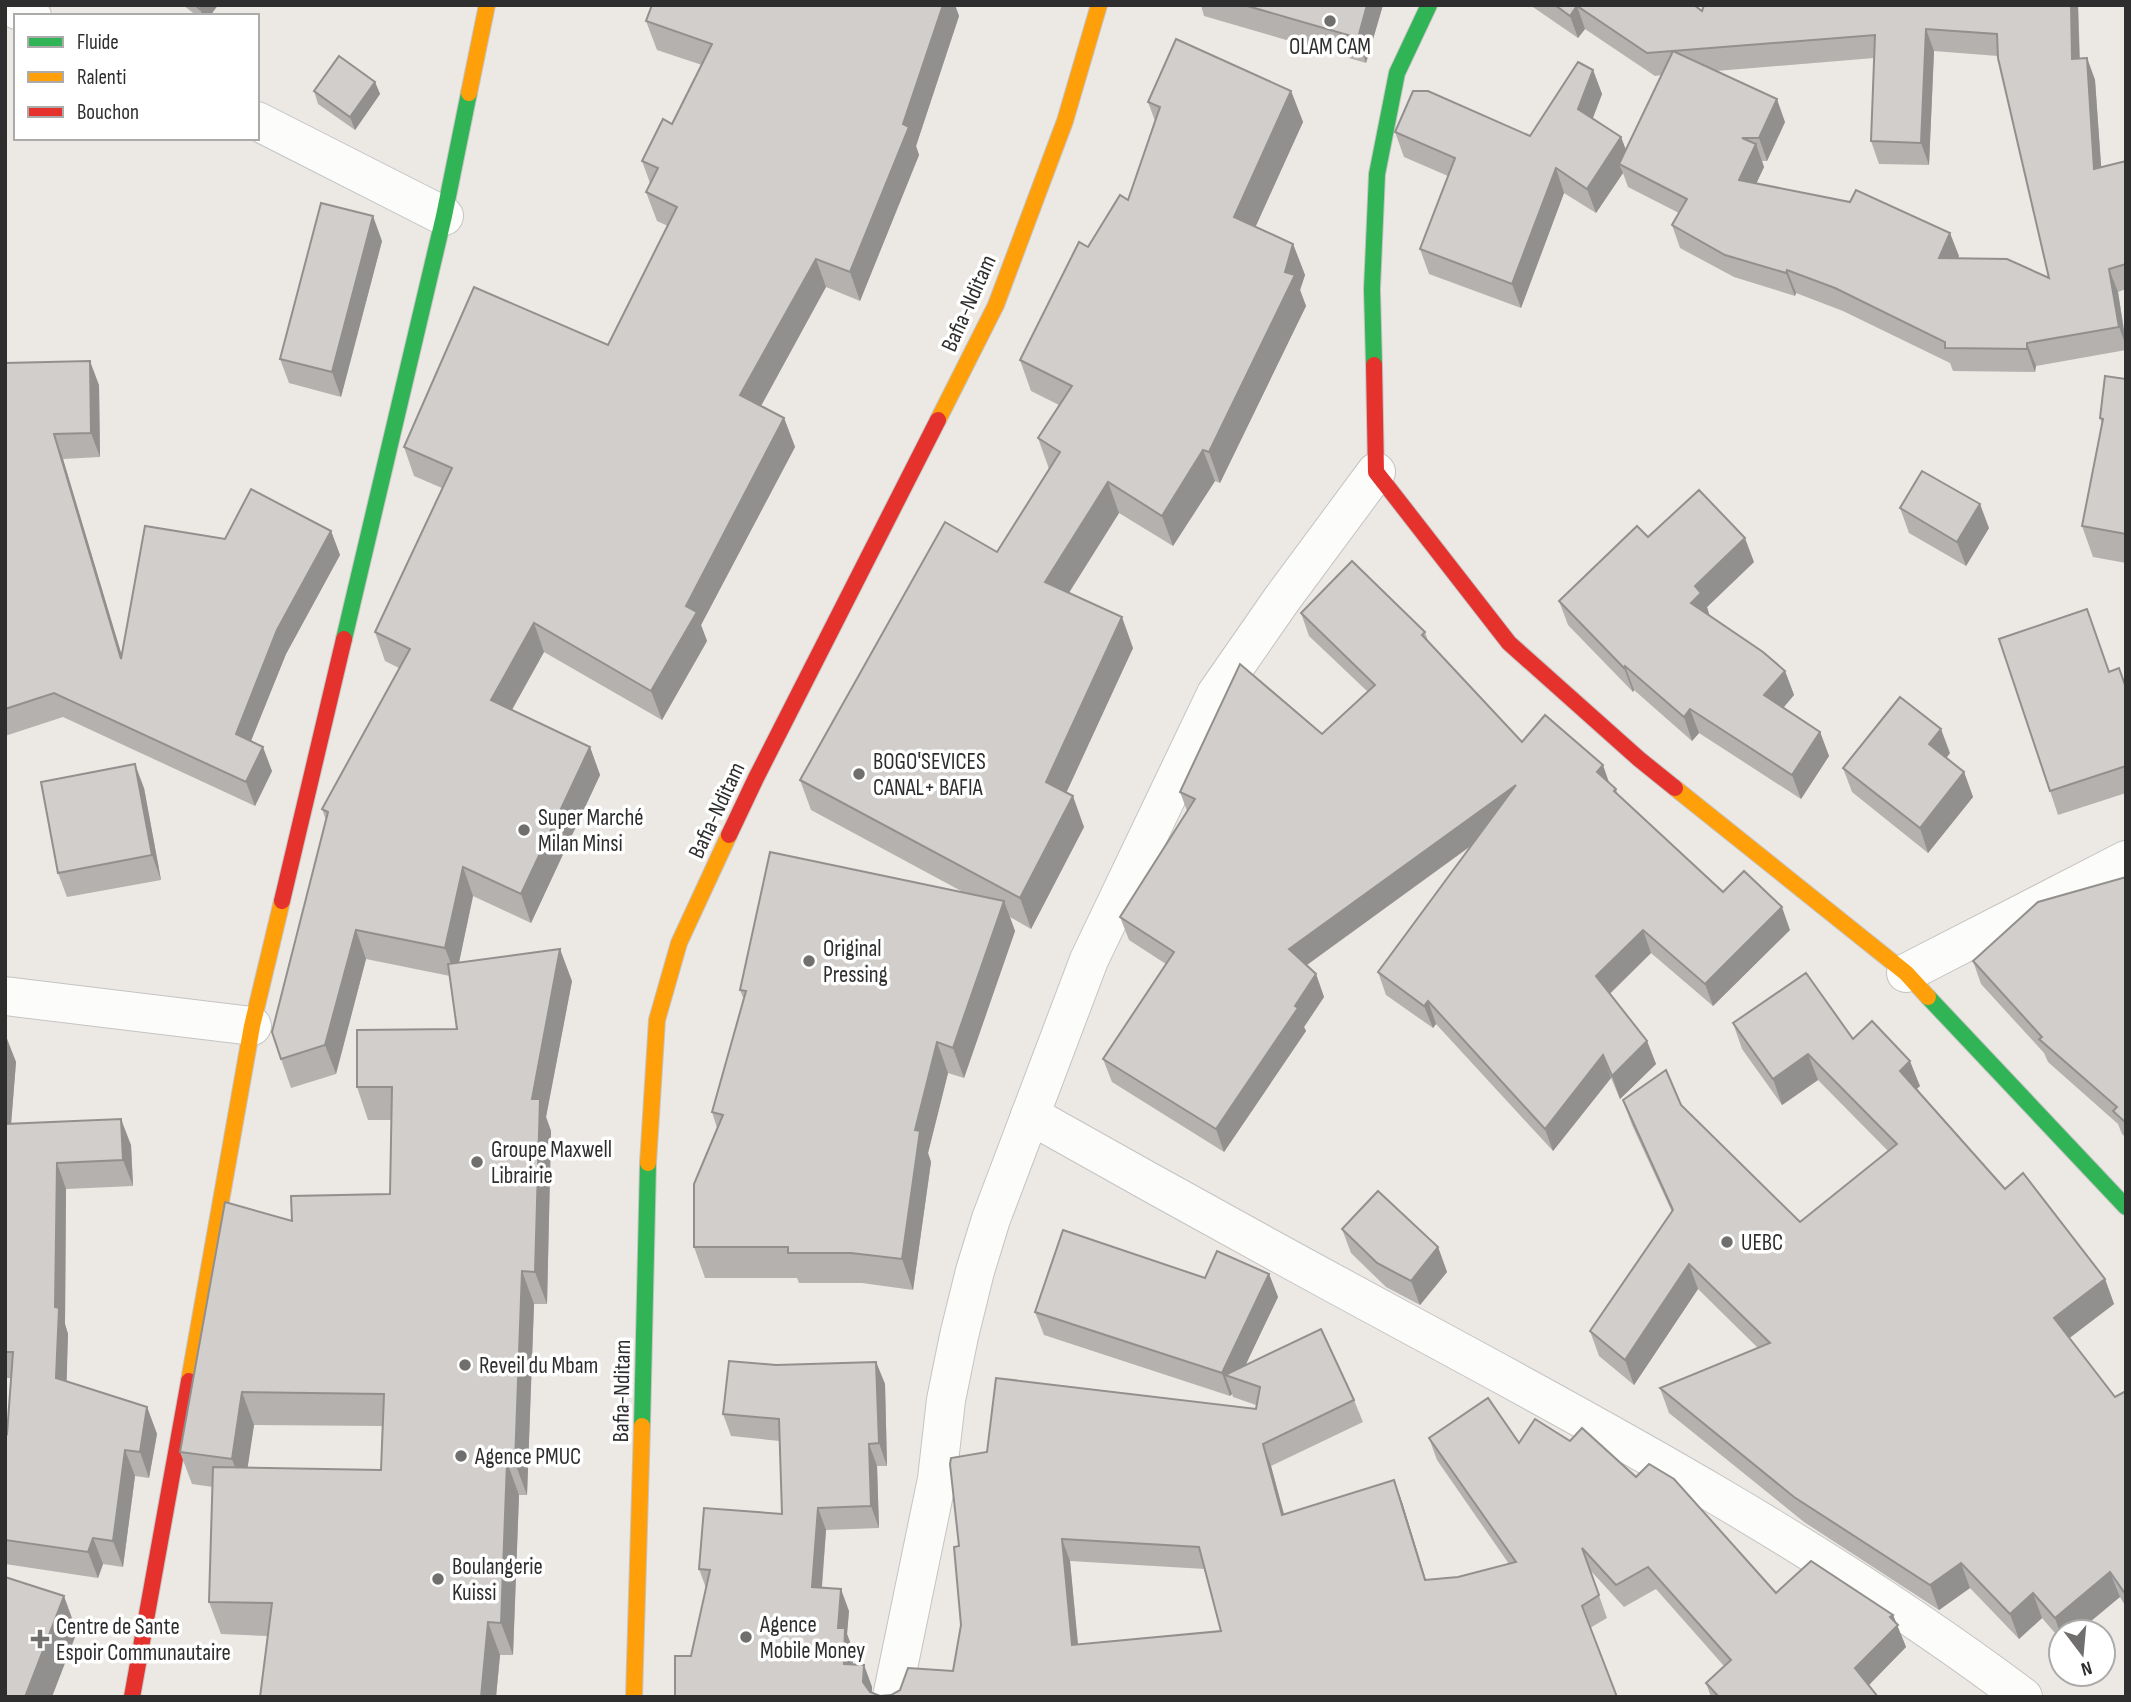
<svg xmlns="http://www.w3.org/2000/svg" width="2131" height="1702" viewBox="0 0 2131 1702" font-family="'Sofia Sans Condensed',sans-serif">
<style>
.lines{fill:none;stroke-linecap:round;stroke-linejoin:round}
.street-casing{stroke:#c5c4c5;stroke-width:40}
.fast-casing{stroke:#c5c4c5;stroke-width:18}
.slow-casing{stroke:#c5c4c5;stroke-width:18}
.jam-casing{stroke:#c5c4c5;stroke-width:18}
.street{stroke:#fcfcfb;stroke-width:38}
.fast{stroke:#30b455;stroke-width:16}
.slow{stroke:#ff9f0a;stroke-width:16}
.jam{stroke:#e5322d;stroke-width:16}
.wall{fill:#b4b1af;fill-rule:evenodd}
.shaded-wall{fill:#92908e}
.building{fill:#d1cecb;stroke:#92908e;stroke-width:2;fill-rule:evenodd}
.poi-dot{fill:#706f6e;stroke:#fff;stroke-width:2.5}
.labels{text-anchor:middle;stroke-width:7;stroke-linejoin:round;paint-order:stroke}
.poi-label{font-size:23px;fill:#2e2e2e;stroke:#fff;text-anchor:start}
.street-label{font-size:23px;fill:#2e2e2e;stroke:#fff}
</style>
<rect width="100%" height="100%" fill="#ece8e4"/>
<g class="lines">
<defs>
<g id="street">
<path d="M5,5L32,16"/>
<path d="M257,121L444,216"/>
<path d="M1906,973L2126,860"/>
<path d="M5,996L252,1026"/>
<path d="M1030,1115C1154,1185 1279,1254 1405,1322C1617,1436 1830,1552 2023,1697"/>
<path d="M892,1697L937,1479L946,1400L959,1336L975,1271L991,1219L1089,960L1216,694L1282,599L1376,472"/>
</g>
<g id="fast">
<path d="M1374,365L1372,289L1377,174L1397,73L1429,5"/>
<path d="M344,639L444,216L469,93"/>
<path d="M1928,997L2126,1207"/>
<path d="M642,1426L648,1163"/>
</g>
<g id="slow">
<path d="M469,93L487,5"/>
<path d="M938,420L996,305L1065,121L1099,5"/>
<path d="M1675,788L1906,973L1928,997"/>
<path d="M648,1163L657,1020L679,943L729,835"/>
<path d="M189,1381L252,1026L282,901"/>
<path d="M634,1697L642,1426"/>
</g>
<g id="jam">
<path d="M1374,365L1376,472L1509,643L1639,759L1675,788"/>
<path d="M729,835L756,778L938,420"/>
<path d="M282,901L344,639"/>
<path d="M132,1697L189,1381"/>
</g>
</defs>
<use href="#street" class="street-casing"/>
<use href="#fast" class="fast-casing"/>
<use href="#slow" class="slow-casing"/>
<use href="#jam" class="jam-casing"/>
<use href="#street" class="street"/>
<use href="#fast" class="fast"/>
<use href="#slow" class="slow"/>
<use href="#jam" class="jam"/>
</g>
<g class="wall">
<path d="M183,5H218L210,16H197Z"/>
<path d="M652,5H955L959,16L916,146L919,155L860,301L826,287L761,406L784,418L795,447L701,625L707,641L662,720L544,652L512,710L590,747L600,775L531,923L473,896L459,962L572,981L546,1117L551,1131L547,1304H534L527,1495H519L513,1655H500L496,1697H260L268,1636L221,1634L209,1602L213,1487L192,1484L180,1452L292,1221L390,1194L391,1120H368L357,1087L457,1029L450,976L366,959L336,1074L291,1088L281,1059L326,820L322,809L399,668L385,661L375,632L442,488L414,476L404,447L608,345L668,226L657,221L646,192L650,183L642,161L672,124L702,65L657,50L646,21ZM254,1425L382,1426L381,1470L247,1468Z"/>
<path d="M1201,5H1383L1366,63L1204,16Z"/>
<path d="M1530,5H1694L1702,11L1704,5H2078L2080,58H2087L2095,80L2101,167L2126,161V289L2118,292L2126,341V350L2036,366L2035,372L1953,371L1950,363L1843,311L1796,293L1795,296L1734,277L1680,248L1672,225L1679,213L1628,187L1623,173L1596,213L1564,193L1521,308L1429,274L1420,249L1448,176L1404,157L1395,132L1530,136L1593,70L1602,94L1593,118L1621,137L1626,150L1661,75L1655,76L1585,29L1578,38ZM1934,51L1998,56L2049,278L1958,258L1959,256L1756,184L1764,167L1762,161H1767L1785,122L1716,71L1874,58L1871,141L1879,164L1929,165Z"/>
<path d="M375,82L380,94L355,130L318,104L314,91Z"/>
<path d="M1291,91L1303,122L1255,226L1293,244L1305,275L1300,290L1306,306L1220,483L1215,481L1173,546L1119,513L1069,593L1133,648L1066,792L1084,827L1031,929L1010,917L1015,931L964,1078L948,1073L928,1153L931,1162L913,1290L862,1283H799L797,1278H705L694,1247L717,1128L712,1112L744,1000L740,990L963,892L811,810L800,780L997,552L1049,469L1038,438L1059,405L1031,391L1020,360L1088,247L1128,200L1155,121L1148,102Z"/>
<path d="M382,241L341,397L289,383L280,359Z"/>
<path d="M5,363L99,385L100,457L63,459L122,656L225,539L331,531L340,555L286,654L251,741L272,771L255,806L63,717L5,736Z"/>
<path d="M2126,379V563L2093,557L2082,526L2102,424L2100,418Z"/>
<path d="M1900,508L1989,528L1966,566L1909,533Z"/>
<path d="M1648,537L1754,562L1707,607L1709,615L1785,671L1794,695L1783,708L1820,732L1829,756L1801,799L1699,733L1692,741L1634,690L1633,692L1568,625L1559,601Z"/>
<path d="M1301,613L1425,632L1428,641L1522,742L1609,782L1616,789L1618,795L1723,892L1790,930L1713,1006L1651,953L1610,994L1647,1041L1656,1064L1620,1099L1611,1078L1553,1151L1436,1024L1433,1028L1386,995L1378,972L1471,846L1307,965L1316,974L1324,997L1304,1027L1306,1031L1224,1152L1112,1082L1103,1059L1166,964L1129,940L1120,917L1187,811L1180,792L1322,734L1368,692L1309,636Z"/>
<path d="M2110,672L2126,686V793L2058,815L2050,791Z"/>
<path d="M1950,753L1946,758L1964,772L1973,797L1928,853L1852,792L1843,768Z"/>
<path d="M144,788L161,880L67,897L58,873Z"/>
<path d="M2126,877V1138L2122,1134L2118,1124L2048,1062L2044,1053L1981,984L1973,961Z"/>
<path d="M1733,1023L1853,1039L1920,1086L1916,1089L2005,1189L2105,1279L2114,1304L2069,1338L2115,1397L2126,1391V1607L2120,1597L2061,1632V1640L2042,1618L2019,1639L1970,1588L1939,1610L1804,1522L1669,1413L1660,1388L1758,1348L1698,1289L1634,1385L1599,1356L1590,1331L1672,1212L1632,1125L1623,1100L1681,1105L1800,1222L1888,1151L1818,1080L1782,1105L1742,1049Z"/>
<path d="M5,1036L16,1062L11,1124L131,1145L133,1186L66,1189L65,1324L68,1334L66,1382L147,1407L157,1434L149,1478L135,1476L123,1567L103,1564L98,1578L5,1564V1433L7,1434L11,1378H5Z"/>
<path d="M1342,1229L1438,1247L1447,1272L1420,1305L1386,1287L1351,1253Z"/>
<path d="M1269,1274L1278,1297L1245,1365L1354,1400L1363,1422L1271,1466L1284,1514L1394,1480L1402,1502L1426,1580L1458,1577L1509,1564L1437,1460L1429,1438L1519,1443L1570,1441L1636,1477L1776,1593L1893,1615L1906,1647L1869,1685L1878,1697H1711L1706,1683L1724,1666L1656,1589L1624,1607L1590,1570L1607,1618L1590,1628L1617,1697H675L691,1656L706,1588L699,1569L782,1514L780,1441L731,1436L723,1414L776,1365L876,1362L885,1384L887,1466H877L879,1528L826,1530L822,1588L849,1611L847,1634L853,1650V1664L864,1665L872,1687V1692L880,1696L891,1695L953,1671L961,1625L959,1546L1256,1409V1405L1233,1397L1232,1394L1230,1396L1044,1335L1035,1312L1205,1278ZM1070,1561L1205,1569L1221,1631L1078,1644Z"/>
</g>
<g class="shaded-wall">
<path d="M203,5H218L210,16H203L200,9Z"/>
<path d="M943,5H955L959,16L916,146L919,155L860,301L850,272L903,124Z"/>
<path d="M1367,5H1383L1366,63L1358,38Z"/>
<path d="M2071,5H2078L2080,81L2072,59Z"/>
<path d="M1577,6L1585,29L1578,38L1570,16Z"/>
<path d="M1926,29L1934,51L1929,165L1921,143Z"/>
<path d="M2087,58L2095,80L2103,192L2094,169Z"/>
<path d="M1593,70L1602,94L1587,133L1578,109Z"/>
<path d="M375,82L380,94L355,130L350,117Z"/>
<path d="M1291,91L1303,122L1246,248L1234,217Z"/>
<path d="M1777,99L1785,122L1767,161L1759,138Z"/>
<path d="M1621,137L1630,161L1619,164L1623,173L1596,213L1587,189Z"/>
<path d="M1756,144L1764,167L1747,203L1739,180Z"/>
<path d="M1556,168L1564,193L1521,308L1512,284Z"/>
<path d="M373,216L382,241L341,397L332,372Z"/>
<path d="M1950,233L1959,256L1947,280L1939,258Z"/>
<path d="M1293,244L1305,275L1300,290L1306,306L1220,483L1209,452L1285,272Z"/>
<path d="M816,259L826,287L751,424L740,395Z"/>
<path d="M2109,269L2118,292L2126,346L2119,327Z"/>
<path d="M1787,270L1796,293L1795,296L1786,273Z"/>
<path d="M2027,343L2036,366L2035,372L2027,349Z"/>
<path d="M90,361L99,385L100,457L91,433Z"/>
<path d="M784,418L795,447L701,625L707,641L662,720L651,691L686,606Z"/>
<path d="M54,434L63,459L130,683L121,659Z"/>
<path d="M1203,450L1215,481L1173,546L1162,516Z"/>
<path d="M1108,482L1119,513L1056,613L1045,582Z"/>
<path d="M1980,504L1989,528L1966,566L1957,542Z"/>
<path d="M331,531L340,555L286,654L244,758L236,734L277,630Z"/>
<path d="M1745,538L1754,562L1707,607L1710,617L1691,603L1695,586Z"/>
<path d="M1122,617L1133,648L1057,813L1046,782Z"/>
<path d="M534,623L544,652L501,729L491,700Z"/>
<path d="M1625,666L1634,690L1633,692L1624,668Z"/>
<path d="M1785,671L1794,695L1773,720L1764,695Z"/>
<path d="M1690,709L1699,733L1692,741L1684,717Z"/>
<path d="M1941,729L1950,753L1938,769L1929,744Z"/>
<path d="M1820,732L1829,756L1801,799L1792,775Z"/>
<path d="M263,747L272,771L255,806L246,782Z"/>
<path d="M590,747L600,775L531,923L521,894Z"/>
<path d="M135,764L144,788L161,880L152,855Z"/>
<path d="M1603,765L1611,788L1597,772Z"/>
<path d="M1964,772L1973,797L1928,853L1920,828Z"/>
<path d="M1516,785L1524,807L1297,972L1289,949Z"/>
<path d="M1073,796L1084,827L1031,929L1020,898Z"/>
<path d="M463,867L473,896L456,977L445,948Z"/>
<path d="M1004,901L1015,931L964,1078L953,1048Z"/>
<path d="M1782,907L1790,930L1713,1006L1705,984Z"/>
<path d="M356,930L366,959L336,1074L325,1045Z"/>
<path d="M1643,930L1651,953L1604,999L1596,976Z"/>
<path d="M560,949L572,981L546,1117L551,1131L547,1304L535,1272L532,1099Z"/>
<path d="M1316,974L1324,997L1304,1027L1306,1031L1224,1152L1216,1129Z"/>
<path d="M1428,1001L1436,1024L1433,1028L1424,1006Z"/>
<path d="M6,1036L16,1062L9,1150L5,1140Z"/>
<path d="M1647,1041L1656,1064L1620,1099L1612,1076Z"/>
<path d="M937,1042L948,1073L928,1153L931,1162L913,1290L902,1259L915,1130Z"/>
<path d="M1808,1054L1818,1080L1782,1105L1773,1079Z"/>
<path d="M1603,1055L1611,1078L1553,1151L1545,1129Z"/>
<path d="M1910,1061L1920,1086L1909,1096L1900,1071Z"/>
<path d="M121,1119L131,1145L133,1186L123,1160Z"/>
<path d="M57,1163L66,1189L65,1324L68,1334L66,1405L56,1378L55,1307Z"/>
<path d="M1438,1247L1447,1272L1420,1305L1411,1281Z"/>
<path d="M1689,1264L1698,1289L1634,1385L1625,1360Z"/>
<path d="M522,1271L534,1304L527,1495L515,1463Z"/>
<path d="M1269,1274L1278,1297L1239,1379L1225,1375L1232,1394L1230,1396L1222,1373Z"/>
<path d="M2105,1279L2114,1304L2063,1343L2054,1318Z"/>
<path d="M876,1362L885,1384L887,1466L879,1443Z"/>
<path d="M242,1392L254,1425L244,1492L232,1459Z"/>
<path d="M147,1407L157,1434L149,1478L140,1452Z"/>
<path d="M869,1444L877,1466L879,1528L871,1506Z"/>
<path d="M1263,1444L1271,1466L1290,1537L1282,1515Z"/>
<path d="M125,1450L135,1476L123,1567L113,1541Z"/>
<path d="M507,1462L519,1495L513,1655L501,1623Z"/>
<path d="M1394,1480L1402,1502L1433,1603L1425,1580Z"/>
<path d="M818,1508L826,1530L820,1609L812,1587Z"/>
<path d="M93,1538L103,1564L98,1578L88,1552Z"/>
<path d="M1062,1539L1070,1561L1080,1667L1072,1645Z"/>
<path d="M1961,1563L1970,1588L1939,1610L1930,1585Z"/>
<path d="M2110,1572L2120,1597L2078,1632H2061V1636L2055,1618Z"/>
<path d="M841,1589L849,1611L847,1634L853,1650L852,1686L844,1664L838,1628Z"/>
<path d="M2033,1593L2042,1618L2019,1639L2010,1614Z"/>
<path d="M64,1596L77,1632L52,1697H25Z"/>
<path d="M1893,1615L1906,1647L1863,1691L1855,1668L1890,1617Z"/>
<path d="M488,1622L500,1655L496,1697H481Z"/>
<path d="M864,1665L872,1687V1697L863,1682Z"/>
</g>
<g class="building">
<path d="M195,5H203L200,9Z"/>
<path d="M652,5H943L903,124L909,127L850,272L816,259L740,395L784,418L686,606L697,612L651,691L534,623L491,700L590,747L521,894L463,867L445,948L356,930L325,1045L281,1059L272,1032L328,812L322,809L410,649L375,632L452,468L404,447L474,287L608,345L677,207L646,192L658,168L642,161L663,119L672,124L712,44L646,21Z"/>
<path d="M1244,5H1367L1358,38Z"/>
<path d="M1555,5H1694L1702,11L1704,5H2071L2072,59L2087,58L2094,169L2126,161V264L2109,269L2119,327L2027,343V349L1945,348V342L1835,288L1787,270L1786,273L1725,255L1672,225L1687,199L1619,164L1673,51L1777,99L1759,138H1742L1756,144L1739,180L1850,202L1856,190L1950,233L1939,258L2007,259L2049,278L1998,58L1997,34L1926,29L1921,143L1871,141L1875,35L1647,53L1577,6L1570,16Z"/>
<path d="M1176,39L1291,91L1234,217L1293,244L1285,272L1295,275L1209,452L1203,450L1162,516L1108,482L1045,582L1122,617L1046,782L1073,796L1020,898L800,780L945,522L997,552L1060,452L1038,438L1072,386L1020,360L1079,242L1088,247L1120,195L1128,200L1160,107L1148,102Z"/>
<path d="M339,56L375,82L350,117L314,91Z"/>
<path d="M1578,62L1593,70L1578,109L1621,137L1587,189L1556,168L1512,284L1420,249L1455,158L1395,132L1413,91H1428L1530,136Z"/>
<path d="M321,203L373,216L332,372L280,359Z"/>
<path d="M90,361L91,433L54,434L121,659L145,526L225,539L251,489L331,531L277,630L236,734L263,747L246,782L54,693L5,709V363Z"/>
<path d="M2105,376L2126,379V534L2082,526L2103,419L2100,418Z"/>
<path d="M1922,471L1980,504L1957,542L1900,508Z"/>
<path d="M1699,490L1745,538L1695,586L1701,593L1691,603L1763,652L1785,671L1764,695L1820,732L1792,775L1690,709L1684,717L1625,666L1624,668L1559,601L1637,526L1648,537Z"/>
<path d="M1352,561L1425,632L1422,635L1522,742L1545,715L1603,765L1597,772L1616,789L1614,791L1723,892L1744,871L1782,907L1705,984L1643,930L1596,976L1647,1041L1612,1076L1603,1055L1545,1129L1428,1001L1424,1006L1378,972L1516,785L1289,949L1316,974L1295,1006L1298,1008L1216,1129L1103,1059L1174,952L1120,917L1195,799L1180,792L1240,664L1322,734L1375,685L1301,613Z"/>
<path d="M2087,609L2109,672L2119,668L2126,688V766L2050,791L1999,639Z"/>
<path d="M1900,697L1941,729L1929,744L1964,772L1920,828L1843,768Z"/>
<path d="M135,764L152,855L58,873L41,782Z"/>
<path d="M770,852L1004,901L953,1048L937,1042L915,1130L920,1131L902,1259L851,1253H788V1247H694V1184L723,1115L712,1112L746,991L740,990Z"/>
<path d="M2126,877V1123L2113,1111L2117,1107L2039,1039L2042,1037L1973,961L2038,902Z"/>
<path d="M560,949L532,1099H540L535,1272L522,1271L515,1463L507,1462L501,1623L488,1622L481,1697H260L272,1603L209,1602L213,1467L381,1470L384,1394L242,1392L232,1459L180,1452L225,1202L292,1221L291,1196L390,1194L392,1087H357V1030L457,1029L448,964Z"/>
<path d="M1806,973L1853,1039L1872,1021L1910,1061L1900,1071L2005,1189L2023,1173L2105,1279L2054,1318L2115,1397L2126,1391V1595L2110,1572L2055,1618L2033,1593L2010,1614L1961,1563L1930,1585L1794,1497L1660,1388L1770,1343L1689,1264L1625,1360L1590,1331L1673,1210L1623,1100L1666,1070L1681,1105L1800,1222L1897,1144L1808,1054L1773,1079L1733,1023Z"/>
<path d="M121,1119L123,1160L57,1163L55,1307L59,1308L56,1378L147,1407L140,1452L125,1450L113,1541L93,1538L88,1552L5,1540V1433L7,1434L13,1352H5V1124Z"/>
<path d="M1378,1191L1438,1247L1411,1281L1377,1263L1342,1229Z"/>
<path d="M1063,1230L1205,1278L1217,1251L1269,1274L1222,1373L1035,1312Z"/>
<path d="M1321,1329L1354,1400L1263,1444L1282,1515L1394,1480L1425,1580L1458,1577L1516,1562L1429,1438L1488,1398L1519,1443L1535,1419L1570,1441L1582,1428L1636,1477L1649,1464L1674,1479L1776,1593L1811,1561L1893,1615L1890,1617L1898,1625L1855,1668L1878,1697H1719L1706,1683L1731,1660L1648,1567L1616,1585L1582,1548L1599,1595L1582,1606L1617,1697H675V1656H691L710,1570L699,1569L704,1508L782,1514L779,1419L723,1414L729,1361L776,1365L876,1362L879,1443L869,1444L871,1506L818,1508L812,1587L841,1589L838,1628H845L844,1664L864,1665L863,1682L870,1692L880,1696L891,1695L900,1690L908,1668L953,1671L961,1625L954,1547L959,1546L950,1464L951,1458L987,1452L996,1378L1256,1409L1260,1387L1225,1375ZM1062,1539L1199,1547L1221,1631L1072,1645Z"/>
<path d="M5,1577L64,1596L25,1697H5Z"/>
</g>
<g class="poi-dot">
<circle cx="1330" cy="21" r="7"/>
<circle cx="859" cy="774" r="7"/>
<circle cx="524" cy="830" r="7"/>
<circle cx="809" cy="961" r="7"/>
<circle cx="477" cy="1162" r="7"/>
<circle cx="1727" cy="1242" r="7"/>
<circle cx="465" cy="1365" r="7"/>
<circle cx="461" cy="1456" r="7"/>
<circle cx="438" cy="1579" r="7"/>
<circle cx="746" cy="1637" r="7"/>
<path d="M36.5 1628.5h7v7h7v7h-7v7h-7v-7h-7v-7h7z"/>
</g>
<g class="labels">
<g class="poi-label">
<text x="1330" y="54" text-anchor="middle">OLAM CAM</text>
<text x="873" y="769">BOGO'SEVICES<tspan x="873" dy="26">CANAL+ BAFIA</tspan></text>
<text x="538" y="825">Super Marché<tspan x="538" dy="26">Milan Minsi</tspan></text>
<text x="823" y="956">Original<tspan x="823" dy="26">Pressing</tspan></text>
<text x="491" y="1157">Groupe Maxwell<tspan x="491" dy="26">Librairie</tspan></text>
<text x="1741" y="1250">UEBC</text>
<text x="479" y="1373">Reveil du Mbam</text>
<text x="475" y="1464">Agence PMUC</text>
<text x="452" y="1574">Boulangerie<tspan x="452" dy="26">Kuissi</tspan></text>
<text x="760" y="1632">Agence<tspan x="760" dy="26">Mobile Money</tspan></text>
<text x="56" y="1634">Centre de Sante<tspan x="56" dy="26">Espoir Communautaire</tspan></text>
</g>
<g class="street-label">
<text transform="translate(968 303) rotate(-66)" y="8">Bafia-Nditam</text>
<text transform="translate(716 810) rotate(-65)" y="8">Bafia-Nditam</text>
<text transform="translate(621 1391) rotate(-89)" y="8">Bafia-Nditam</text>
</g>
</g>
<rect width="2131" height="1702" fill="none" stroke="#2e2e2e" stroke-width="14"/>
<rect x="14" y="14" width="245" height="126" fill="#ffffff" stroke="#ababab" stroke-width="2"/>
<rect x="28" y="37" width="35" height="10" fill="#30b455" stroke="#ababab" stroke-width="2"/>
<text x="77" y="49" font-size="21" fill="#2e2e2e">Fluide</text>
<rect x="28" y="72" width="35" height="10" fill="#ff9f0a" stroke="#ababab" stroke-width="2"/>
<text x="77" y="84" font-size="21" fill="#2e2e2e">Ralenti</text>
<rect x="28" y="107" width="35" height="10" fill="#e5322d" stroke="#ababab" stroke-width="2"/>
<text x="77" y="119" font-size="21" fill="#2e2e2e">Bouchon</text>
<g transform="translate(2082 1653) rotate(164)"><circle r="33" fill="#ffffff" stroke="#ababab" stroke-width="2"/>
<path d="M0-5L12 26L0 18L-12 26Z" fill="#706f6e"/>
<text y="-10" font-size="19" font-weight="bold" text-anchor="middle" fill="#2e2e2e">N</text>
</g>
</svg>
